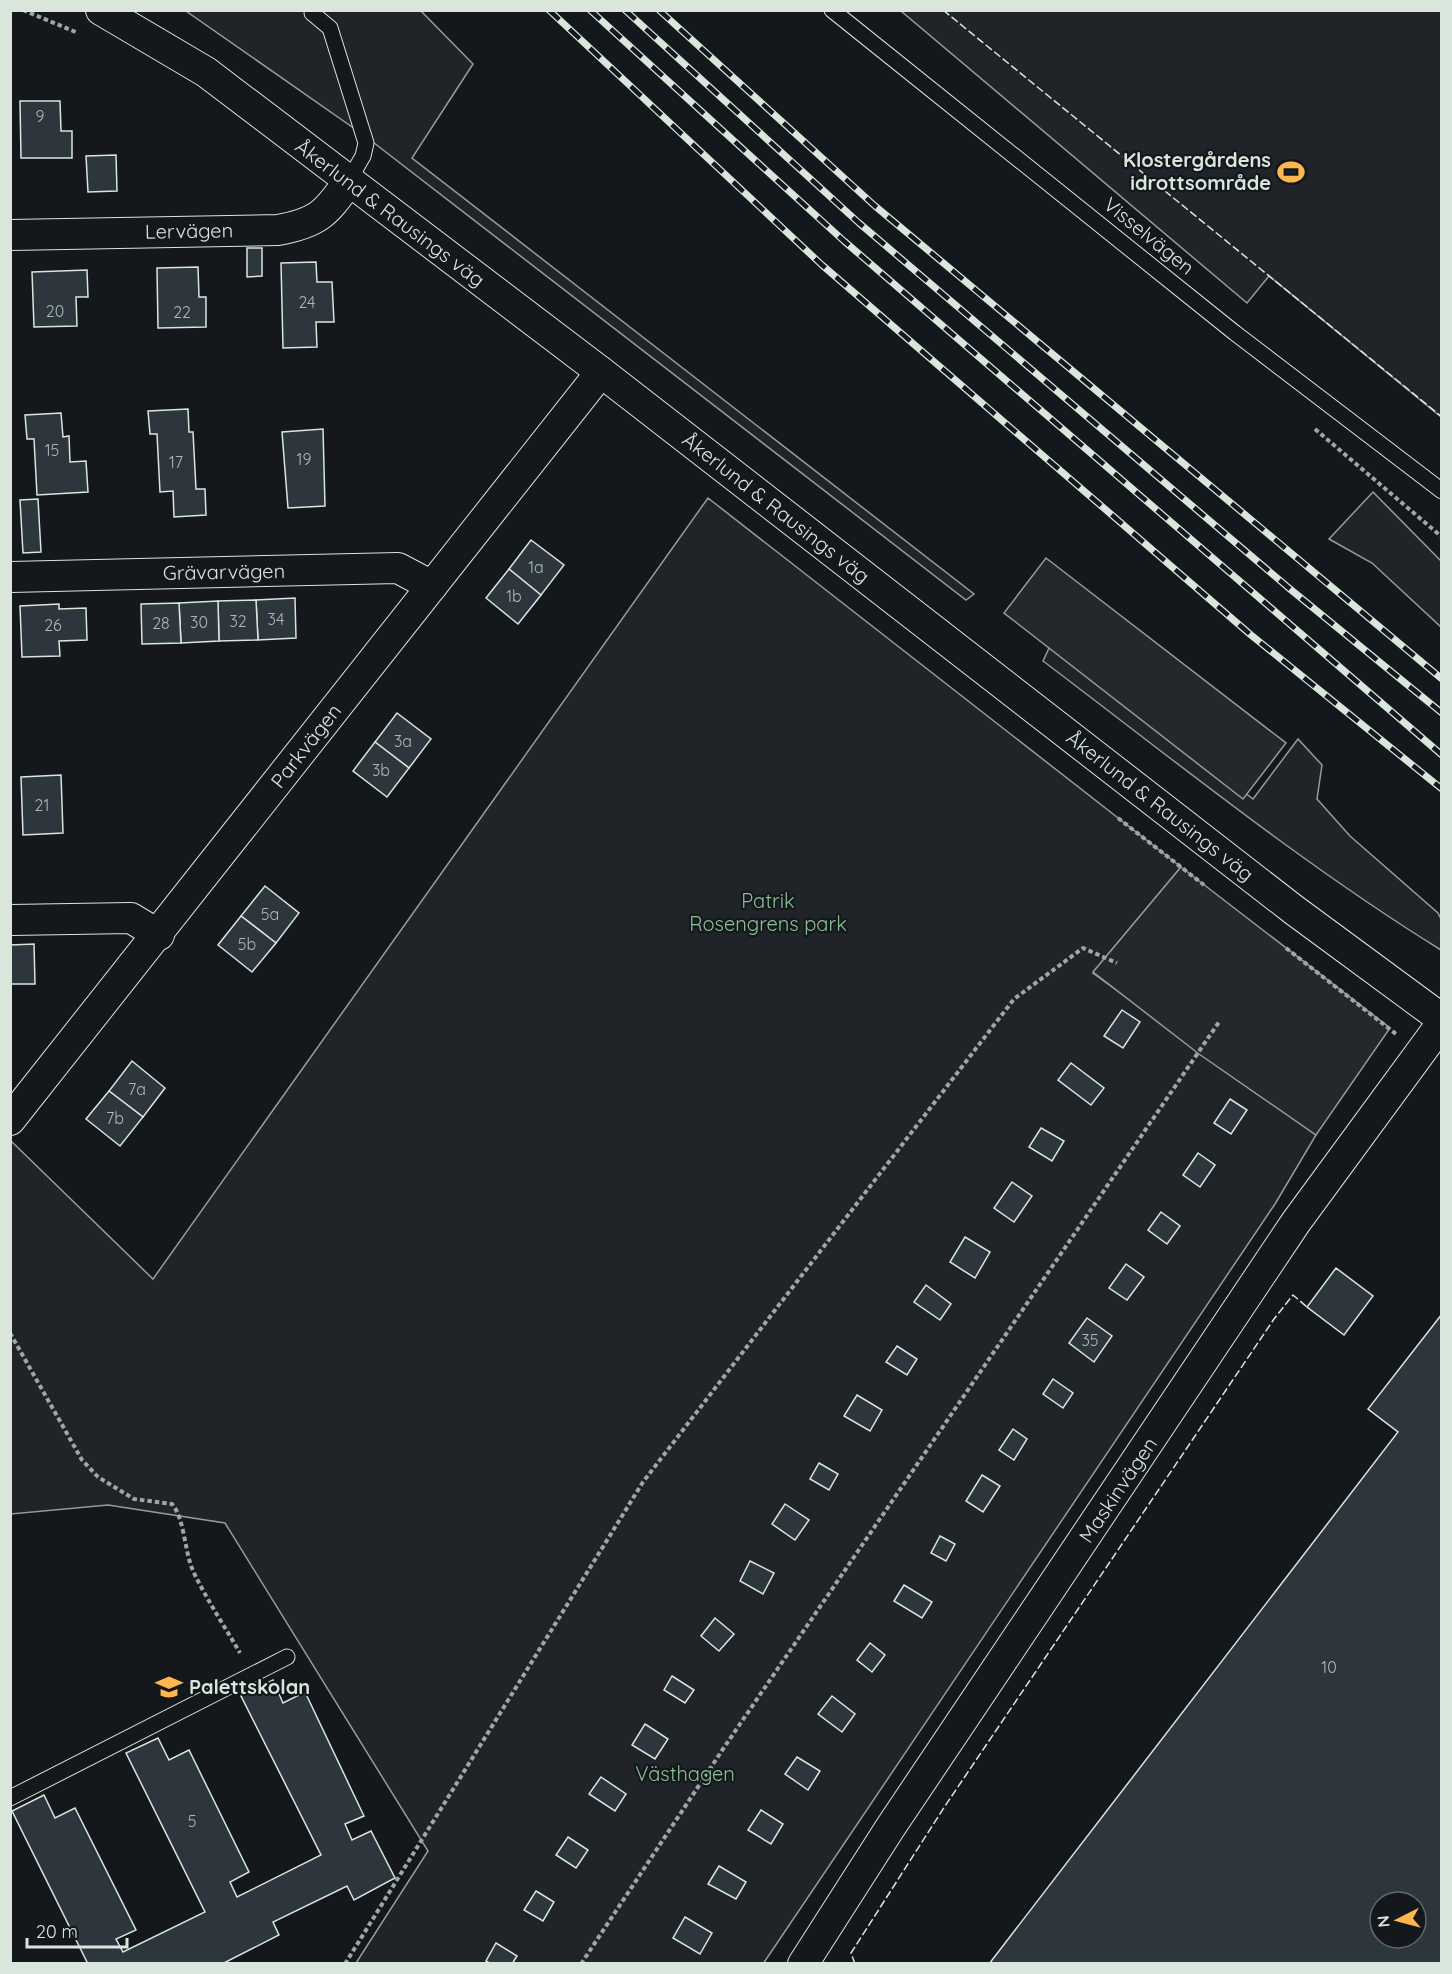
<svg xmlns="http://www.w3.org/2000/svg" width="1452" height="1974" viewBox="0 0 1452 1974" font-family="Quicksand,sans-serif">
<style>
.green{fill:#202428;stroke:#939e99;stroke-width:1.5}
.parking{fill:#24282b;stroke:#939e99;stroke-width:1.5}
.building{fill:#2c363c;stroke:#d8e6dc;stroke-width:1.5;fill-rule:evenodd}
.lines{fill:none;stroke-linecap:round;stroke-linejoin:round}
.service-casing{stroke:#d8e6dc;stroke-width:17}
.minor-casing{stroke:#d8e6dc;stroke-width:32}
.path{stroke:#9da8a2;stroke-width:4;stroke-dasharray:4.5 3;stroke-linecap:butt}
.service{stroke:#14181c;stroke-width:15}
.minor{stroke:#14181c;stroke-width:30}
.rail-casing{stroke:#d8e6dc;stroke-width:7}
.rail{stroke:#14181c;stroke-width:4.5;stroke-dasharray:14;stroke-linecap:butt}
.fence{stroke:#d8e6dc;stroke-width:1.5;stroke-dasharray:8 3;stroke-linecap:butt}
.labels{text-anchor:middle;stroke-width:4.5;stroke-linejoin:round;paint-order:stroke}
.number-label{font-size:16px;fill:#adbab4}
.poi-label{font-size:20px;font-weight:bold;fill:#d8e6dc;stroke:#14181c;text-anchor:end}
.street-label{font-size:20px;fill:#d8e6dc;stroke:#14181c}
.park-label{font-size:20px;fill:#8ac095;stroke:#14181c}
</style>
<rect width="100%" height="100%" fill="#14181c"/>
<g class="green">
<path d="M186,11H421L473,64L412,158L974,594L966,600L365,136Z"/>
<path d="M901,11H1441V417L1269,276L1247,303Z"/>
<path d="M1373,492L1441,561V627L1372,563L1329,539Z"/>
<path d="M708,498L1181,867L1093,973L1316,1135L1275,1204L763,1964L356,1963L428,1851L225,1523L108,1505L11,1514L10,1140L153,1279Z"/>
<path d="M1051,644L1253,799L1298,739L1322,765L1317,799L1350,836L1438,913L1441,919V950C1302,864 1174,760 1043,661Z"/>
</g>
<g class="parking">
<path d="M1046,558L1286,743L1243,799L1004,613Z"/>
<path d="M1181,867L1390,1028L1316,1135L1199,1054L1093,972Z"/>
</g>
<g class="building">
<path d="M20,101H60L61,131H72V158H21Z"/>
<path d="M116,155L117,191L88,192L86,156Z"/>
<path d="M247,248H262V276L247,277Z"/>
<path d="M316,262L317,282H332L334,322H316L317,347L283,348L281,263Z"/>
<path d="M198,267L199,297H206V327L158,328L157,268Z"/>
<path d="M87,270L88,297H76L77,326L34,327L32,272Z"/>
<path d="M188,409L189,432H193L196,489H205L206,515L174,517L173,491L160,492L157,434H150L148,411Z"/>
<path d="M61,413L63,437L69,436L70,462L86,461L88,492L37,495L34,439H27L25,415Z"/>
<path d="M323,429L325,506L288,508L282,432Z"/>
<path d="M38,499L41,552L23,553L20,500Z"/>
<path d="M531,540L564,565L541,595L509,569Z"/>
<path d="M509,569L541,595L518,624L486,598Z"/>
<path d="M295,598L296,638L258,640L256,600Z"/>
<path d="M256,600L258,640L219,641L218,601Z"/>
<path d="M218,601L219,641L181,643L179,603Z"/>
<path d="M179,603L181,643L142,644L141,604Z"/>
<path d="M59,604V609L86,608L87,640L59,641L60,656L22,657L20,606Z"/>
<path d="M397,713L431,739L409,768L375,742Z"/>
<path d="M375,742L409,768L387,797L353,771Z"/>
<path d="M61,775L63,833L23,835L21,777Z"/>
<path d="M265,886L299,913L276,943L241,916Z"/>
<path d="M241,916L276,943L252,972L218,945Z"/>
<path d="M34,944L35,984H10V945Z"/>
<path d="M1122,1010L1140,1022L1123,1048L1104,1036Z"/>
<path d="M132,1061L165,1088L143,1117L109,1091Z"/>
<path d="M1071,1063L1104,1088L1091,1105L1058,1080Z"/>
<path d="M109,1091L143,1117L120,1146L86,1119Z"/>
<path d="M1230,1099L1247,1110L1231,1134L1214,1123Z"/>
<path d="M1041,1128L1064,1141L1052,1161L1029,1147Z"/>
<path d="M1198,1153L1215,1165L1200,1187L1183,1175Z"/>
<path d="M1012,1182L1032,1196L1014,1222L994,1208Z"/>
<path d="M1161,1212L1180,1226L1167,1244L1148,1230Z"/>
<path d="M965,1237L990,1252L975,1278L950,1262Z"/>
<path d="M1126,1264L1144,1277L1127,1300L1109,1288Z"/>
<path d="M1336,1268L1373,1296L1344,1335L1307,1307Z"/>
<path d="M926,1285L951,1304L940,1320L914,1302Z"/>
<path d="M1442,1314V1964H989L1398,1432L1368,1409ZM1380,1902H1416V1938H1380Z"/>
<path d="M1087,1318L1112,1336L1094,1362L1069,1343Z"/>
<path d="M897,1346L917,1359L907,1375L886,1362Z"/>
<path d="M1053,1379L1073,1393L1063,1408L1043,1394Z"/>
<path d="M857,1395L882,1410L870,1431L844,1416Z"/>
<path d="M1013,1429L1027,1439L1014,1460L999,1450Z"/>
<path d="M819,1463L838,1474L829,1490L810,1479Z"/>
<path d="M982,1475L1000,1486L983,1512L966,1501Z"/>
<path d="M785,1504L809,1520L795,1540L772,1524Z"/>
<path d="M940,1536L955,1544L946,1561L931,1553Z"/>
<path d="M750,1561L774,1573L763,1594L740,1581Z"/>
<path d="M904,1585L932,1602L922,1618L894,1601Z"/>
<path d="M715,1618L734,1634L719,1651L701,1636Z"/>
<path d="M870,1643L885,1655L872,1672L857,1660Z"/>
<path d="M672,1676L694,1690L685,1703L664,1690Z"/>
<path d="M273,1680L283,1703L305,1692L364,1816L345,1824L352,1840L371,1831L395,1878L354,1900L347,1886L273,1922L279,1935L222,1964H88L12,1811L44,1795L55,1818L75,1808L136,1930L116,1939L123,1952L205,1912L126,1753L158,1738L169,1760L189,1750L249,1872L230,1882L237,1897L321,1855L241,1696Z"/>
<path d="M832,1696L855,1714L842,1732L818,1714Z"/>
<path d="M645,1724L668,1739L655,1759L632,1745Z"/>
<path d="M797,1757L820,1771L808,1790L785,1774Z"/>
<path d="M601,1777L626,1794L615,1811L589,1794Z"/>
<path d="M761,1810L783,1824L771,1844L748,1830Z"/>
<path d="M568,1837L588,1850L576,1868L556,1855Z"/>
<path d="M719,1866L746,1882L736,1899L708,1884Z"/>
<path d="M536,1891L554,1902L543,1921L524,1910Z"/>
<path d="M685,1917L712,1933L700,1954L673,1938Z"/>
<path d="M496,1943L517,1956L512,1964H491L486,1961Z"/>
</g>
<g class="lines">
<defs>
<g id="service">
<path d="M832,10L1235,333L1442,491"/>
<path d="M312,13L330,28L366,143L363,156L348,182"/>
<path d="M10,1798L287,1657"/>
</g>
<g id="minor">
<path d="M101,10L206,72L601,372L1294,910L1442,1019"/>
<path d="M10,235L278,230C317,223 326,214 348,182"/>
<path d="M10,577L398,568L432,586"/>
<path d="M10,920L131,918L159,935"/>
<path d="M10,1120L601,372"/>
<path d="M803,1964L890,1828L1296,1222L1442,1023"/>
</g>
</defs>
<use href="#service" class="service-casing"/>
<use href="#minor" class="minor-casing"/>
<g class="path">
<path d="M23,10L78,33"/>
<path d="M1315,429L1442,537"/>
<path d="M1118,818L1204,885"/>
<path d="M1286,948L1396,1034"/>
<path d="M10,1333L82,1460L98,1477L134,1499L172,1504C185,1519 184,1552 194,1573C207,1600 225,1627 240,1653"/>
<path d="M345,1964L643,1482L1014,999L1083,948L1117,963"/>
<path d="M581,1964L725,1746L1219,1022"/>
</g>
<use href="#service" class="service"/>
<use href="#minor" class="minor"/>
<defs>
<g id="rail">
<path d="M549,10L822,265L1251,635L1442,789"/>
<path d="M590,10L844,241L1442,755"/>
<path d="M625,10L859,223L1290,589L1442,713"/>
<path d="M659,10L875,206L1442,679"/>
</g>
</defs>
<use href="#rail" class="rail-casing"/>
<use href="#rail" class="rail"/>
<g class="fence">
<path d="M943,10L1442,417"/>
<path d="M855,1964L851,1953L945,1806L1274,1319L1293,1295L1307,1307"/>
</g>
</g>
<defs>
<symbol id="stadium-bare" viewBox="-9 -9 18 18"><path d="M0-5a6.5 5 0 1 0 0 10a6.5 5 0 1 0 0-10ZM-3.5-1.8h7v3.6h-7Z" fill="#ffb74d" stroke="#14181c" stroke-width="2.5" paint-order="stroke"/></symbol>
<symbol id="school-bare" viewBox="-9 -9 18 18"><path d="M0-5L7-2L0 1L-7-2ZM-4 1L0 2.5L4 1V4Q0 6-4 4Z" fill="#ffb74d" stroke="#14181c" stroke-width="2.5" paint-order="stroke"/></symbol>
</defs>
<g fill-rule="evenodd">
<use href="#stadium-bare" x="1272" y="153" width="38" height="38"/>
<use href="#school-bare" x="150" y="1668" width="38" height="38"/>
</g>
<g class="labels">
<g class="number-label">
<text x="40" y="122">9</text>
<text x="307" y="308">24</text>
<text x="55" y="317">20</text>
<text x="182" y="318">22</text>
<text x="52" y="456">15</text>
<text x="304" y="465">19</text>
<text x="176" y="468">17</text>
<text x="536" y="573">1a</text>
<text x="514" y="602">1b</text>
<text x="276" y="625">34</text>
<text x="238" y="627">32</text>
<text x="199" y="628">30</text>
<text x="161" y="629">28</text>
<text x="53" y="631">26</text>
<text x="403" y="747">3a</text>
<text x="381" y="776">3b</text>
<text x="42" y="811">21</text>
<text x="270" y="920">5a</text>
<text x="247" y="950">5b</text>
<text x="137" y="1095">7a</text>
<text x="115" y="1124">7b</text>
<text x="1090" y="1346">35</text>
<text x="1329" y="1673">10</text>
<text x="192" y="1827">5</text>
</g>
<g class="poi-label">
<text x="1271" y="167">Klostergårdens<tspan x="1271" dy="23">idrottsområde</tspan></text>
<text x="189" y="1694" text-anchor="start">Palettskolan</text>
</g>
<g class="street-label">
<text transform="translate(390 213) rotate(37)" y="7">Åkerlund &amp; Rausings väg</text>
<text transform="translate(189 231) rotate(-1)" y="7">Lervägen</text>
<text transform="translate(1149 236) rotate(39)" y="7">Visselvägen</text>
<text transform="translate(776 508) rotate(38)" y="7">Åkerlund &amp; Rausings väg</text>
<text transform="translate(224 572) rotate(-1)" y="7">Grävarvägen</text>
<text transform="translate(306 746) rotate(-52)" y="7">Parkvägen</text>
<text transform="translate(1160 806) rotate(38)" y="7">Åkerlund &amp; Rausings väg</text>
<text transform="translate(1118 1490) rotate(-56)" y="7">Maskinvägen</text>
</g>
<g class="park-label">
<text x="768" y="908">Patrik<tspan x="768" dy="23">Rosengrens park</tspan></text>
<text x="685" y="1781">Västhagen</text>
</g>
</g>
<rect width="1452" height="1974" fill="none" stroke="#d8e6dc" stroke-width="24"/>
<g transform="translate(1398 1920) rotate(264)"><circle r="28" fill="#14181c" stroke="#626a69" stroke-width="1.5"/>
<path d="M0-4.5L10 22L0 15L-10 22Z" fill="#ffb74d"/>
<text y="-9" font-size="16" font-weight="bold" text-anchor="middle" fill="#d8e6dc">N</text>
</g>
<path d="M27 1938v9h100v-9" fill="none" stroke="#d8e6dc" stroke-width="3"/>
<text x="36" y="1938" font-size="18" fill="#d8e6dc" stroke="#14181c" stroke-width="4.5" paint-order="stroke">20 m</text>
</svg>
